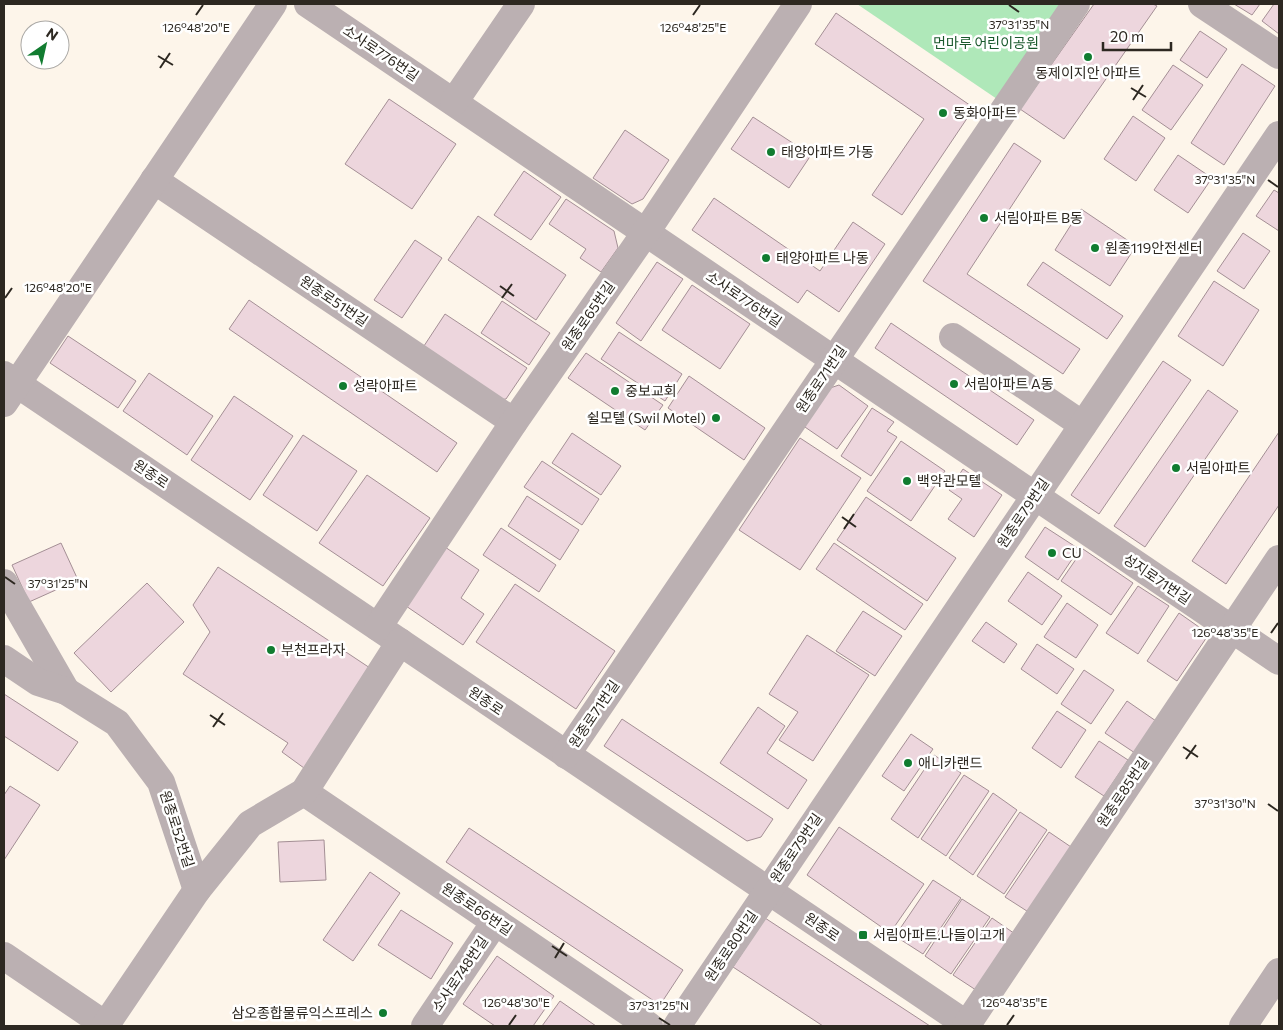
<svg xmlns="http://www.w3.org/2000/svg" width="1283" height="1030" viewBox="0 0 1283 1030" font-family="Commissioner,'Noto Sans KR',sans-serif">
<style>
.green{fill:#afe8b9}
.building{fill:#edd6dd;stroke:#a48f95}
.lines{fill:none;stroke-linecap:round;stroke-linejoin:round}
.minor{stroke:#bbb0b2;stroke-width:28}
.ticks{fill:none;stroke:#2d2821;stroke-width:2}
.poi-dot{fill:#117c30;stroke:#fff;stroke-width:2}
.labels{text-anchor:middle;stroke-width:5;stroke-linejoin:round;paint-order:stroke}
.park-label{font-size:14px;fill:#1a592d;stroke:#fff}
.street-label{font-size:14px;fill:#2d2821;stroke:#fff}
.poi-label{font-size:14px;fill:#2d2821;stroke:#fff;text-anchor:start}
.ticks-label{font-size:12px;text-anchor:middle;fill:#2d2821;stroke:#fff;stroke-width:5;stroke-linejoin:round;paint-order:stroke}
</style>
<rect width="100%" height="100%" fill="#fdf5ea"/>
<path class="green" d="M857,4H1060L997,99Z"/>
<g class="building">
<path d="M1094,4H1153L1157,6L1064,139L1020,109Z"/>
<path d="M1234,4H1260L1252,15Z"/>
<path d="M1274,4H1279V34L1262,21Z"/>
<path d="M836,13L974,108L902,215L872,195L924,119L815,44Z"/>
<path d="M1200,31L1227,49L1207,78L1180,60Z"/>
<path d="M1242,64L1275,86L1224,165L1191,143Z"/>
<path d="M1173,65L1203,85L1171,130L1142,110Z"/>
<path d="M389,99L456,144L412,209L345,164Z"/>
<path d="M1133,116L1165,138L1136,181L1104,159Z"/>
<path d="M753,117L811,155L789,188L731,149Z"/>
<path d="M625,130L669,160L643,199L632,204L593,178Z"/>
<path d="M1014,143L1041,161L967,274L1080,349L1063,374L923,281Z"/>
<path d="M1178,155L1212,178L1188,213L1154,190Z"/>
<path d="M524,171L561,197L531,240L494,215Z"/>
<path d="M1274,190L1279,193V231L1256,216Z"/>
<path d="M714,198L820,271L853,222L885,244L839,312L807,290L798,303L692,230Z"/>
<path d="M566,199L614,231L618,248L601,272L580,258L586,249L549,224Z"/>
<path d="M1081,209L1136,246L1110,286L1055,250Z"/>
<path d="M478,216L566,275L536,320L448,260Z"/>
<path d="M1243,233L1270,251L1244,289L1217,271Z"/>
<path d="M415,240L442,258L402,318L374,300Z"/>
<path d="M657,262L683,279L641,341L616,323Z"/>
<path d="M1043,262L1123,316L1107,339L1027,285Z"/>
<path d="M1214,281L1259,310L1223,366L1178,336Z"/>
<path d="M692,285L750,324L720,369L662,330Z"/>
<path d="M249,300L457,443L437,472L229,329Z"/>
<path d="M502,301L550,333L529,365L481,333Z"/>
<path d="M445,314L527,368L506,399L493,401L420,352Z"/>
<path d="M891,323L1034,420L1017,445L875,348Z"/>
<path d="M619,332L682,374L665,401L601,359Z"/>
<path d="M68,336L136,381L118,408L50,363Z"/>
<path d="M586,353L663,405L645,430L568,378Z"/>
<path d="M1163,361L1191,380L1099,514L1071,495Z"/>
<path d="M149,373L213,416L187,455L123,411Z"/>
<path d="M689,376L765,428L744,460L668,408Z"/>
<path d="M839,385L868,406L837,449L802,425L827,389Z"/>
<path d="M1208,390L1238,411L1145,547L1114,526Z"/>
<path d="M234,396L293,436L250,500L191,460Z"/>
<path d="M872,408L894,422L887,431L897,437L871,476L841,456Z"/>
<path d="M1279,432V505L1226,584L1192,561Z"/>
<path d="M572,433L621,466L601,495L552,463Z"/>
<path d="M303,435L357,471L317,531L263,495Z"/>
<path d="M800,438L861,478L800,570L739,530Z"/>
<path d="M901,441L945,471L911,521L867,491Z"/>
<path d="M542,461L599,499L582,525L524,487Z"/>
<path d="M963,469L1002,495L974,537L948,519L962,499L949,490Z"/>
<path d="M367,475L430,518L383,586L319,543Z"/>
<path d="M527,496L579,530L560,560L508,526Z"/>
<path d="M866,497L956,558L927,601L837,540Z"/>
<path d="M1045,527L1079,549L1058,580L1025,557Z"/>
<path d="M501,528L556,565L539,592L483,555Z"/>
<path d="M61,543L78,580L29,602L12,565Z"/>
<path d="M834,543L923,604L905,630L816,569Z"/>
<path d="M445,547L479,570L461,598L484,614L463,645L406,606Z"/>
<path d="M1083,549L1133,583L1111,615L1061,581Z"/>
<path d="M218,567L370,668L304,768L282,752L288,743L183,674L210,632L193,605Z"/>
<path d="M1028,572L1062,596L1042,625L1008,601Z"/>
<path d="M147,583L184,622L111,692L74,653Z"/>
<path d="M515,584L615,651L576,709L476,642Z"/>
<path d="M1138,586L1169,606L1138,654L1106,633Z"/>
<path d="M1067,603L1098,625L1076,658L1044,637Z"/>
<path d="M863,611L902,636L875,676L836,651Z"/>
<path d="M1179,613L1209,634L1177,681L1147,661Z"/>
<path d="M986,622L1017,644L1004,663L972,641Z"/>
<path d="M807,635L869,675L813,761L779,740L798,712L769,694Z"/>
<path d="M1037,644L1074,669L1057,694L1021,669Z"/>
<path d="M1084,670L1114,690L1091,724L1061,704Z"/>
<path d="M4,694L78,742L58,771L4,736Z"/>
<path d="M1127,701L1156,721L1135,753L1105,733Z"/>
<path d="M758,707L785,726L767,753L807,780L788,809L720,763Z"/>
<path d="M1057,711L1086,730L1061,768L1032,748Z"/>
<path d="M622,719L773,819L761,837L747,841L604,746Z"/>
<path d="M911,734L933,749L904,791L882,776Z"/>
<path d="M1099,741L1128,760L1104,796L1075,777Z"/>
<path d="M934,755L961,773L918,838L891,819Z"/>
<path d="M964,775L989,791L946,856L921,839Z"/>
<path d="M10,786L40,805L4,860V795Z"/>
<path d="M993,793L1017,810L973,875L949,858Z"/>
<path d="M1020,812L1047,830L1004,894L977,876Z"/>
<path d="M839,827L924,884L890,933L807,875Z"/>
<path d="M469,828L683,970L660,1005L446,862Z"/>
<path d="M1049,832L1074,849L1030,913L1005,897Z"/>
<path d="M324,840L326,880L280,882L278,842Z"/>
<path d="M370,872L400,893L353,961L323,940Z"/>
<path d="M933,880L961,898L923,954L895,936Z"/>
<path d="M962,899L990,917L951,974L925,956Z"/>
<path d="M401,910L453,943L431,979L378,945Z"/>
<path d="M765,918L930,1026H823L733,967Z"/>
<path d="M992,918L1018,936L979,992L953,975Z"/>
<path d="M497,956L554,996L533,1026H495L463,1004Z"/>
<path d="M560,1001L596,1026H542Z"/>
</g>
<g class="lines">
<g class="minor">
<path d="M308,4L1279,661"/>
<path d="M1202,4L1279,55"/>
<path d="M454,102L521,4"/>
<path d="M154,180L514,422"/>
<path d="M953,337L1083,425"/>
<path d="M4,375L969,1026"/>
<path d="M4,403L273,4"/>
<path d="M4,583L66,691"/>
<path d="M378,627L514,422L646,232L798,4"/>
<path d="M4,659L38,682L66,691L117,723L161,782L197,890"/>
<path d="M566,755L1076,4"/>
<path d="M304,792L649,1026"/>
<path d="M4,956L107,1026"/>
<path d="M105,1026L197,890L250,824L304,792L400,642"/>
<path d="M425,1026L495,922"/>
<path d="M677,1026L1279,135"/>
<path d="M966,1026L1279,559"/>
<path d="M1243,1026L1279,972"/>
</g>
</g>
<path class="ticks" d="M1009,5L1019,12M196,15L203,5M693,15L700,5M158,56L173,65M160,68L170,53M1131,88L1146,97M1133,100L1143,85M1268,180L1278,187M500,286L514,296M5,298L12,288M502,298L512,284M842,517L856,527M844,529L854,514M5,577L15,584M1271,633L1278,623M210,715L225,725M213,727L223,713M1183,747L1198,757M1186,759L1196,745M1268,804L1278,811M552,946L567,956M555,958L564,943M659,1018L670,1025M509,1025L516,1015M1007,1025L1014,1015"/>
<g class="poi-dot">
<circle cx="1088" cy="57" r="5"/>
<circle cx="943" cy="113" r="5"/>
<circle cx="771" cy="152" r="5"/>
<circle cx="984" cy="218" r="5"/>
<circle cx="1095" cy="248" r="5"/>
<circle cx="766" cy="258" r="5"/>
<circle cx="954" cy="384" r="5"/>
<circle cx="343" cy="386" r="5"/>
<circle cx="615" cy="391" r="5"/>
<circle cx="716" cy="418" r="5"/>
<circle cx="1176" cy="468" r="5"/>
<circle cx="907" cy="481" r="5"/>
<circle cx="1052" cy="553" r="5"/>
<circle cx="271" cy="650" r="5"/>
<circle cx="908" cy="763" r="5"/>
<rect x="858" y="930" width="10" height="10" rx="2.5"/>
<circle cx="383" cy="1013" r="5"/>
</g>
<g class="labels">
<g class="park-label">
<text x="986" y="48">먼마루 어린이공원</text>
</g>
<g class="street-label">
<text transform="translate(381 53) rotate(34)" y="5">소사로776번길</text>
<text transform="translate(744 299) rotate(34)" y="5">소사로776번길</text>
<text transform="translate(334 301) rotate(34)" y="5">원종로51번길</text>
<text transform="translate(588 316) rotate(-55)" y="5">원종로65번길</text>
<text transform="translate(821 379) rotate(-56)" y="5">원종로71번길</text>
<text transform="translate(151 474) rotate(34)" y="5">원종로</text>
<text transform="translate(1023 513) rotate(-56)" y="5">원종로79번길</text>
<text transform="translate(1157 579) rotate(34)" y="5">성지로71번길</text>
<text transform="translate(486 701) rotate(34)" y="5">원종로</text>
<text transform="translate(594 714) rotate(-56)" y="5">원종로71번길</text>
<text transform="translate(1123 792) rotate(-56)" y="5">원종로85번길</text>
<text transform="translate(177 829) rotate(72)" y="5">원종로52번길</text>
<text transform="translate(796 848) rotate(-56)" y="5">원종로79번길</text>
<text transform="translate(477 909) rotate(34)" y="5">원종로66번길</text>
<text transform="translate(822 927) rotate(34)" y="5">원종로</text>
<text transform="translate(731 946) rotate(-56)" y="5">원종로80번길</text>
<text transform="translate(460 974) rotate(-56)" y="5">소사로748번길</text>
</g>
<g class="poi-label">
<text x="1088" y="78" text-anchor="middle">동제이지안 아파트</text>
<text x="953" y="118">동화아파트</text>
<text x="781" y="157">태양아파트 가동</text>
<text x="994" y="223">서림아파트 B동</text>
<text x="1105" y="253">원종119안전센터</text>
<text x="776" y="263">태양아파트 나동</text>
<text x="964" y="389">서림아파트 A동</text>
<text x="353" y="391">성락아파트</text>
<text x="625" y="396">중보교회</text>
<text x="706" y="423" text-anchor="end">쉴모텔 (Swil Motel)</text>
<text x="1186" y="473">서림아파트</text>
<text x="917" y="486">백악관모텔</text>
<text x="1062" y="558">CU</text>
<text x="281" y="655">부천프라자</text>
<text x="918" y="768">애니카랜드</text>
<text x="873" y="940">서림아파트.나들이고개</text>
<text x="373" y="1018" text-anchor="end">삼오종합물류익스프레스</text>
</g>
</g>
<g class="ticks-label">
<text x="1019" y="29">37°31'35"N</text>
<text x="196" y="32">126°48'20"E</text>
<text x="693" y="32">126°48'25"E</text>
<text x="1225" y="184">37°31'35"N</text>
<text x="58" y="292">126°48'20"E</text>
<text x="58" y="588">37°31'25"N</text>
<text x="1225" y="637">126°48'35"E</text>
<text x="1225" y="808">37°31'30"N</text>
<text x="516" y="1007">126°48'30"E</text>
<text x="1014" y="1007">126°48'35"E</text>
<text x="659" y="1010">37°31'25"N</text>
</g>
<rect width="1283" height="1030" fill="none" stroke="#2d2821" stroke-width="10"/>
<g transform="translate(45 45) rotate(34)"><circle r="24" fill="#ffffff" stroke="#aba9a6"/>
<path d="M0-4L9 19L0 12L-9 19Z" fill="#117c30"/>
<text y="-8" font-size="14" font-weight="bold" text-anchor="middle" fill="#2d2821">N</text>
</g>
<path d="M1103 42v8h68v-8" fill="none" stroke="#2d2821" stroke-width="2.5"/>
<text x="1110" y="42" font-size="15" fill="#2d2821" stroke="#ffffff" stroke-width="4" paint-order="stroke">20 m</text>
</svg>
